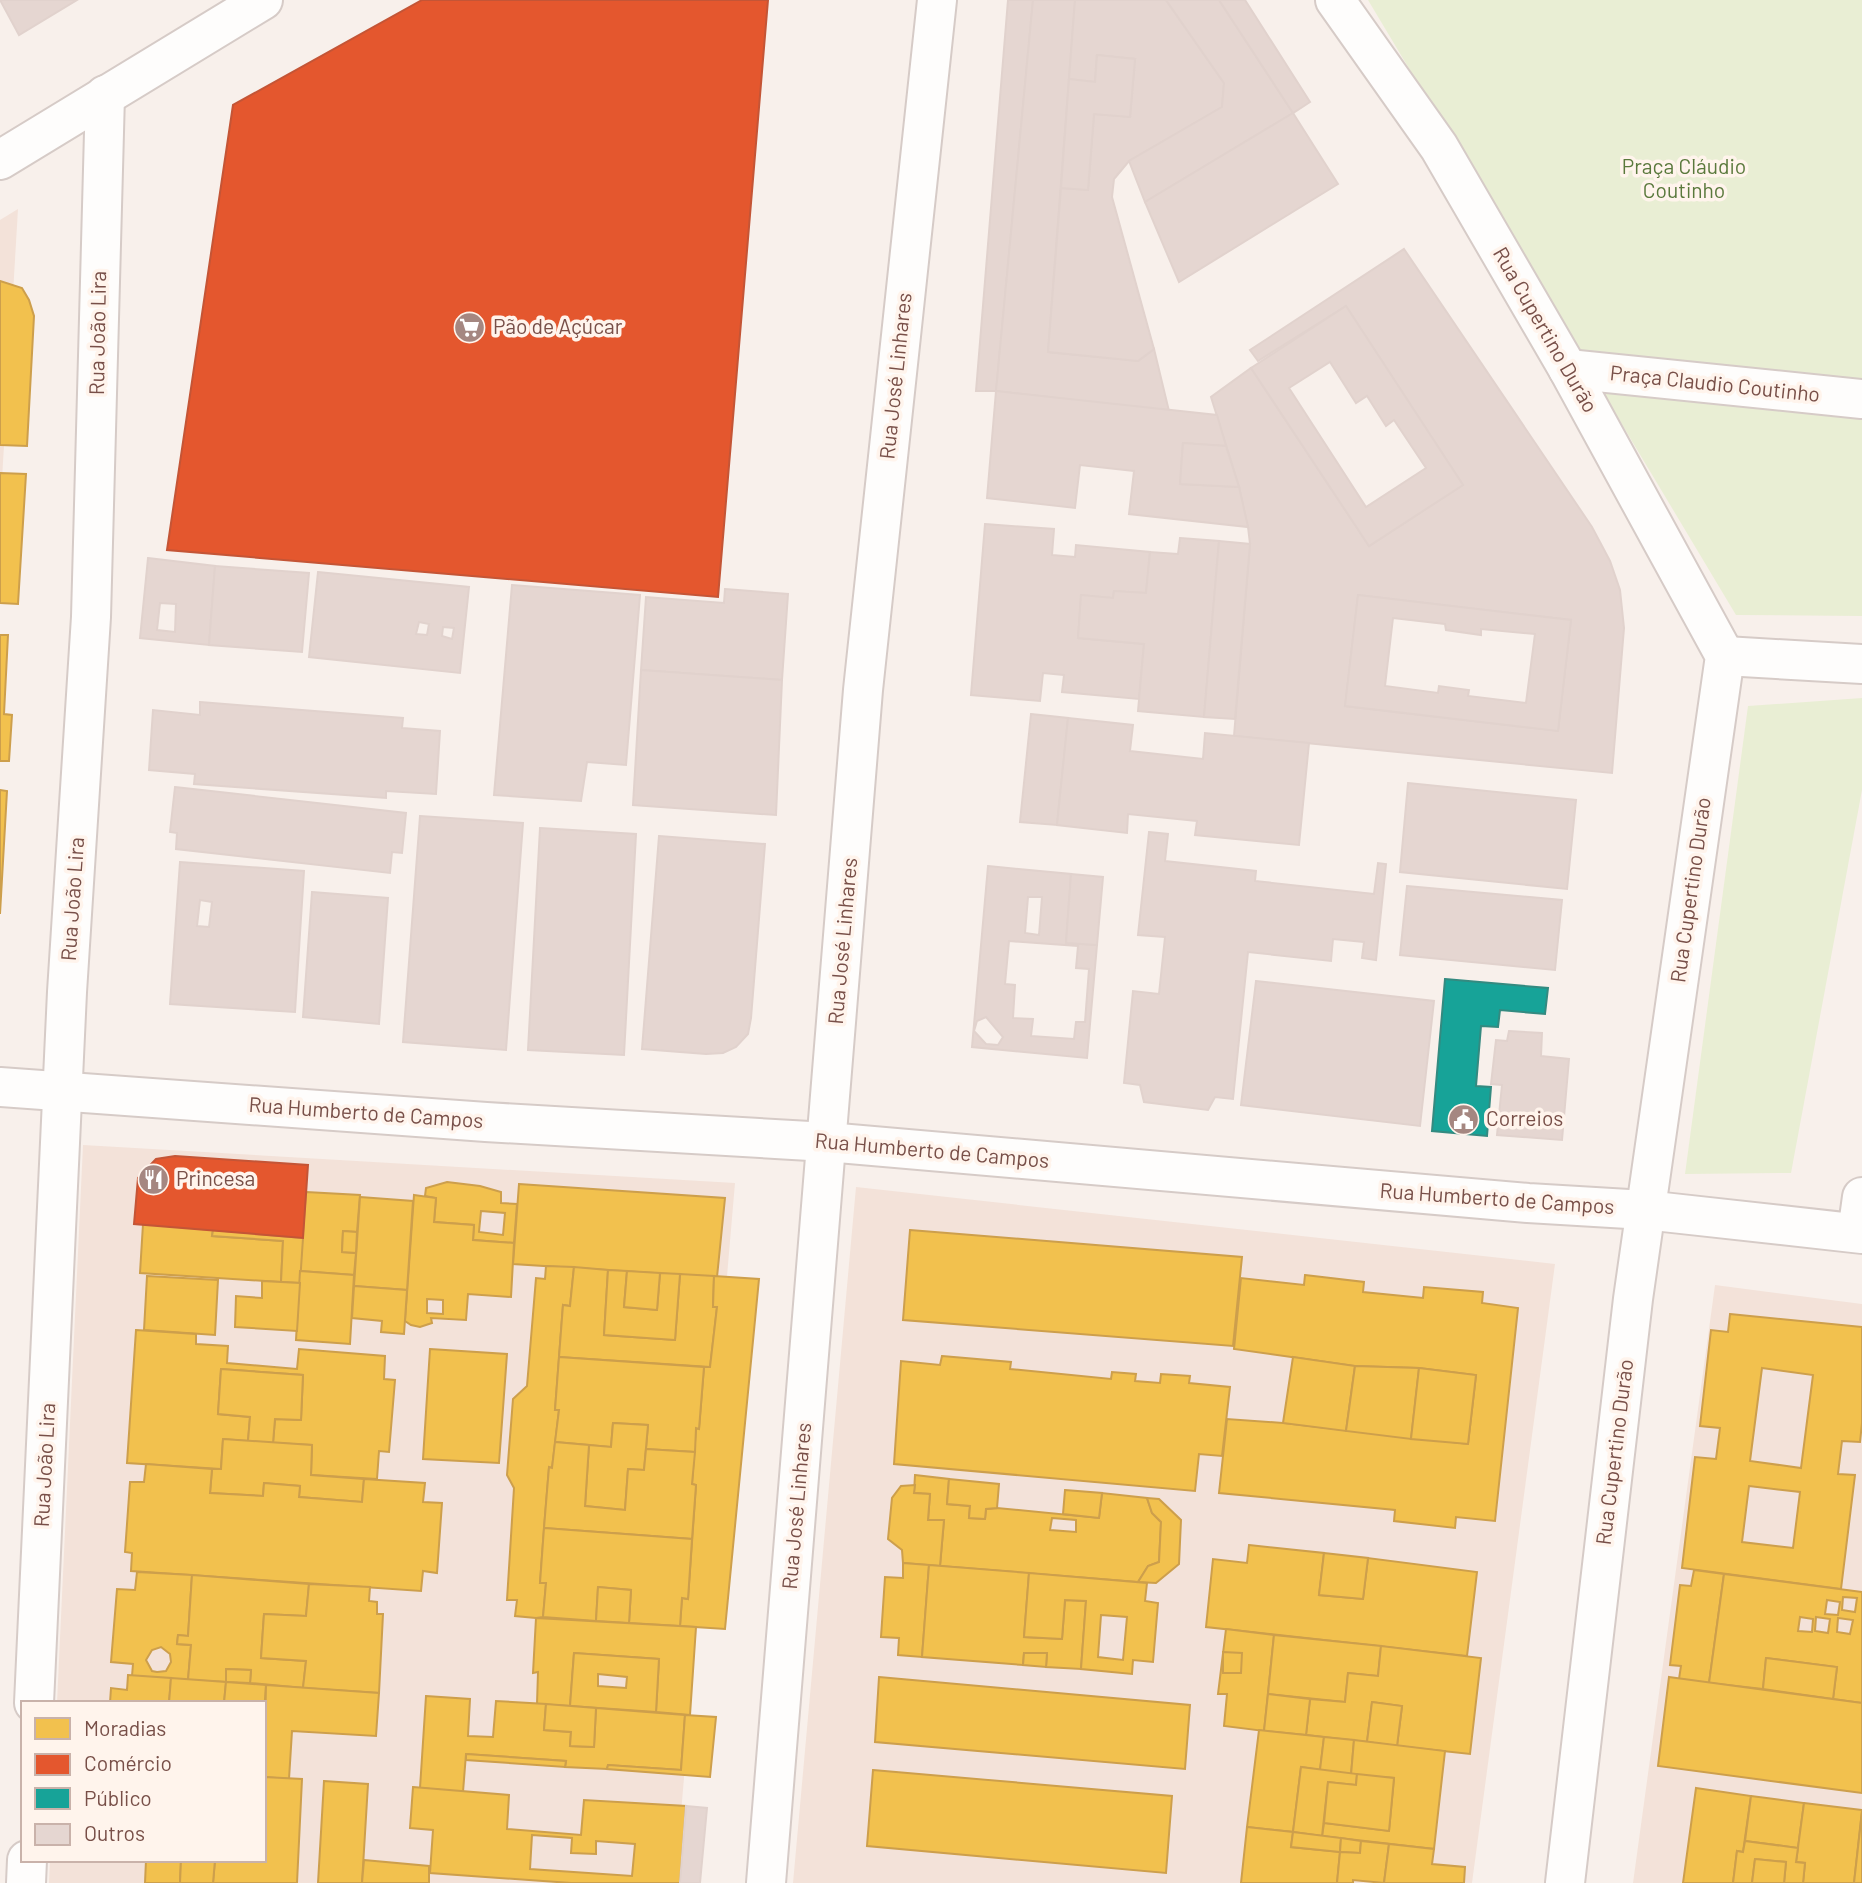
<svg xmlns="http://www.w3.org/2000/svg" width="1862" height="1883" viewBox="0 0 1862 1883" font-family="Barlow,sans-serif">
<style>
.residential{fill:#f3e2d9}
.green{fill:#e9eed4}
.homes{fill:#f2c14e;stroke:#cd9f4c;stroke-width:2;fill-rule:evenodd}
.shops{fill:#e4572e;stroke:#c45536;stroke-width:2}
.public{fill:#17a398;stroke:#348a80;stroke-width:2}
.building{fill:#e5d6d1;stroke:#e1d2cd;stroke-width:2;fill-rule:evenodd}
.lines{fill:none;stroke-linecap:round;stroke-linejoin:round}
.minor-casing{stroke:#d6cbc7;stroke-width:42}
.minor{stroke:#fefdfc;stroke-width:38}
.labels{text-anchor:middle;stroke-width:7;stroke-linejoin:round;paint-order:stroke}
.park-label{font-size:21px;fill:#5a793c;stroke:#fff4ec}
.poi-label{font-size:21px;fill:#784f48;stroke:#fff4ec;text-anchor:start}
.street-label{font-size:21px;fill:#784f48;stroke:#fff4ec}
</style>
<rect width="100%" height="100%" fill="#f8f0eb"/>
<g class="residential">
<path d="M18,209L0,513V220Z"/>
<path d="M83,1145L735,1183L675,1883H49L50,1860H264V1703H57Z"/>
<path d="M856,1187L1555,1264L1472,1883H793Z"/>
<path d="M1715,1285L1862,1304V1883H1633Z"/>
</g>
<g class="green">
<path d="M1368,0H1862V616L1736,615Z"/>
<path d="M1862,698V790L1791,1173L1685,1174L1748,706Z"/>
</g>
<g class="homes">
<path d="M0,281L22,288L29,300L34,316L27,446L0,445Z"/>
<path d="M0,473L26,474L18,604L0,603Z"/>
<path d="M0,635H8L4,714L12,715L9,761H0Z"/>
<path d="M0,790L7,791L0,914Z"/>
<path d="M447,1182L480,1186L501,1192V1203L517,1204L514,1243L473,1240L474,1225L434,1222L436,1198L425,1196L426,1188ZM481,1211L505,1213L503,1235L479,1232Z"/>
<path d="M519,1184L725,1198L717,1277L513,1264Z"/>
<path d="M306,1192L360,1195L357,1232L343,1231L342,1252L356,1253L354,1275L300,1271Z"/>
<path d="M414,1195L436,1198L434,1222L474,1225L473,1240L514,1243L511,1297L468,1294L466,1320L431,1318L432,1323L420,1327L411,1325L405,1321ZM427,1299L443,1300V1314L427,1313Z"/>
<path d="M360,1197L413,1201L407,1290L354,1286Z"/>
<path d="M143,1224L213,1230L212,1236L283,1241L281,1282L140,1273Z"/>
<path d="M213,1230L303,1238L300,1283L281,1282L283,1241L212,1236Z"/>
<path d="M910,1230L1242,1257L1233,1346L903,1320Z"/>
<path d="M343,1231L357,1232L356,1253L342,1252Z"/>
<path d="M546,1266L574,1267L570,1306L563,1305L555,1410H559L552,1468L549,1467L544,1528L540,1583H546L543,1617L536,1618L515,1616L517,1600H507L514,1488L507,1475L513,1399L527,1386L536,1278L545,1279Z"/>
<path d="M574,1267L608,1270L604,1335L675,1340L680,1274L714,1276L713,1307H717L710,1367L559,1357L563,1305L570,1306Z"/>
<path d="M608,1270L627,1271L624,1307L657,1310L660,1273L680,1274L675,1340L604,1335Z"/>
<path d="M300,1271L354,1275L350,1344L296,1340Z"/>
<path d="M627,1271L660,1273L657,1310L624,1307Z"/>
<path d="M1305,1275L1364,1282L1363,1292L1423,1298L1424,1287L1483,1292L1482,1303L1518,1308L1495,1521L1456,1517L1455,1528L1394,1521L1395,1510L1219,1493L1227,1419L1283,1423L1468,1444L1476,1375L1419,1368L1355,1366L1234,1349L1241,1278L1304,1285Z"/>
<path d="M147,1276L218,1280L215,1335L144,1330Z"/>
<path d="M714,1276L759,1279L725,1629L680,1626L682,1598L688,1599L696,1485L692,1484L696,1428L699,1429L704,1367H710L717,1307H713Z"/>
<path d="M262,1281L300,1283L297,1331L235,1327L236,1296L262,1298Z"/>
<path d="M354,1286L407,1290L404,1334L381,1332L382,1321L352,1318Z"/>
<path d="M1730,1314L1862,1327V1423L1860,1442L1842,1441L1838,1474L1855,1475L1841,1589L1682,1568L1695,1457L1716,1459L1720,1428L1700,1426L1711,1330L1728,1332ZM1762,1368L1813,1375L1801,1468L1750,1461ZM1749,1486L1800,1492L1793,1548L1742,1542Z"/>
<path d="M136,1330L196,1334V1344L228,1346L227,1363L297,1369L299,1349L385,1356L384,1379L395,1380L389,1452L379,1451L377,1479L311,1475L312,1445L273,1443L275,1419L301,1420L303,1375L221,1369L218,1414L250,1417L248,1441L223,1439L221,1469L127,1463Z"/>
<path d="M430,1349L507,1354L499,1463L423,1459Z"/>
<path d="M942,1356L1011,1362L1010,1369L1111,1379L1112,1372L1136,1374L1135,1381L1160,1383L1161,1374L1190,1376L1189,1383L1230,1387L1222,1456L1199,1454L1195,1491L894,1464L901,1361L940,1365Z"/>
<path d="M559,1357L704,1367L699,1429L696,1428L695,1452L646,1449L648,1425L613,1423L611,1447L555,1442L559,1410H555Z"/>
<path d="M1293,1357L1355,1366L1346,1431L1283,1423Z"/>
<path d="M1355,1366L1419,1368L1411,1439L1346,1431Z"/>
<path d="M1419,1368L1476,1375L1468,1444L1411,1439Z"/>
<path d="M221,1369L303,1375L301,1420L275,1419L273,1443L248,1441L250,1417L218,1414Z"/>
<path d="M613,1423L648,1425L644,1470L628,1469L625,1510L585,1506L589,1445L611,1447Z"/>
<path d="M223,1439L312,1445L311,1475L364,1479L362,1502L299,1497L300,1486L264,1483L263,1496L210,1493L212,1469H221Z"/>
<path d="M555,1442L589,1445L585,1506L625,1510L628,1469L644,1470L646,1449L695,1452L692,1484L696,1485L692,1539L544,1528L549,1467L552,1468Z"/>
<path d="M146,1464L212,1469L210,1493L263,1496L264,1483L300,1486L299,1497L362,1502L364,1479L425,1483L423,1502L442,1503L437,1573L423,1571L421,1591L131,1571L132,1553L125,1552L130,1482H144Z"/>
<path d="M915,1475L949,1479L947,1504L970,1506L969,1518L985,1519L986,1509L997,1508L1099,1518L1102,1493L1147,1498L1152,1513L1161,1522L1159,1562L1148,1566L1138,1582L940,1566L944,1520H928L930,1494L914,1493ZM1052,1518L1076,1520V1532L1050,1530Z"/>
<path d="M949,1479L999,1484L997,1508L986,1509L985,1519L969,1518L970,1506L947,1504Z"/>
<path d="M915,1485L914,1493L930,1494L928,1520H944L940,1566L903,1563L902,1550L888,1539L892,1498L901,1486Z"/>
<path d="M1065,1490L1102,1493L1099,1518L1063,1514Z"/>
<path d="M1147,1498L1159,1499L1181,1520L1179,1564L1156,1583L1138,1582L1148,1566L1159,1562L1161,1522L1152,1513Z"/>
<path d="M544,1528L692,1539L688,1599L682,1598L680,1626L629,1623L631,1590L598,1587L596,1621L543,1617L546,1583H540Z"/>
<path d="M1249,1545L1324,1553L1319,1595L1363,1599L1368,1558L1477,1572L1467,1656L1206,1627L1213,1559L1247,1563Z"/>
<path d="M1324,1553L1368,1558L1363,1599L1319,1595Z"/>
<path d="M903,1563L929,1565L922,1657L898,1655L899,1638L881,1637L885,1577L903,1578Z"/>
<path d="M929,1565L1029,1573L1024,1637L1062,1639L1065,1600L1086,1601L1081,1669L1046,1667L1047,1653H1024L1023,1665L922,1657Z"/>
<path d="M1694,1570L1724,1574L1709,1683L1679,1679L1681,1666L1670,1665L1680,1585L1691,1586Z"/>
<path d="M137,1572L192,1575L188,1636L178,1635L177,1644L191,1645L188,1680L132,1676L133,1664L111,1662L117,1589L135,1590ZM161,1647L170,1654L171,1662L166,1671L157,1672L152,1671L146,1660L152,1650Z"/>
<path d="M1029,1573L1147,1583L1145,1601L1158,1603L1153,1662L1133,1660L1132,1674L1081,1669L1086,1601L1065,1600L1062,1639L1024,1637ZM1101,1615L1127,1617L1123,1660L1098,1657Z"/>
<path d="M1724,1574L1862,1592V1703L1833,1699L1837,1667L1766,1658L1763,1689L1709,1683ZM1843,1597L1857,1598L1855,1612L1842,1610ZM1827,1600L1840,1602L1838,1615L1825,1614ZM1800,1617L1813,1619L1812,1632L1798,1631ZM1816,1617L1830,1619L1828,1633L1815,1631ZM1838,1618L1853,1620L1850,1634L1837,1632Z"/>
<path d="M192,1575L309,1584L306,1616L264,1614L261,1658L306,1661L303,1688L250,1683L251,1670L226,1669V1682L188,1680L191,1645L177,1644L178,1635L188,1636Z"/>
<path d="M309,1584L370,1587L369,1601L377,1602V1614H383L379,1693L303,1688L306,1661L261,1658L264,1614L306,1616Z"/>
<path d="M598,1587L631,1590L629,1623L596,1621Z"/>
<path d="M536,1618L696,1627L690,1715L656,1712L659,1659L574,1653L570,1706L537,1704L538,1672L533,1673Z"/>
<path d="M1226,1629L1274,1635L1264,1731L1224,1726L1227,1694H1218Z"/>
<path d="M1274,1635L1381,1646L1378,1676L1348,1673L1345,1702L1268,1694Z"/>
<path d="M1381,1646L1481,1658L1470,1754L1397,1746L1402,1706L1372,1702L1367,1742L1306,1735L1310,1699L1345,1702L1348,1673L1378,1676Z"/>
<path d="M1223,1652L1242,1653L1241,1673H1223Z"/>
<path d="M574,1653L659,1659L656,1712L570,1706ZM598,1674L627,1677L626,1688L598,1686Z"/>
<path d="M1024,1653H1047L1046,1667L1023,1665Z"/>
<path d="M1766,1658L1837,1667L1833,1699L1763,1689Z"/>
<path d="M226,1669L251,1670L250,1683L226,1682Z"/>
<path d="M128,1675L171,1678L169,1703H110L111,1688L127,1690Z"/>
<path d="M879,1677L1190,1705L1185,1769L875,1742Z"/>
<path d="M1669,1677L1862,1703V1793L1658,1766Z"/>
<path d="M171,1678L226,1682L224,1703H169Z"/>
<path d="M226,1682L266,1685L264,1713V1703H224Z"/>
<path d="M266,1685L379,1693L376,1736L292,1731L289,1779L264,1777Z"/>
<path d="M1268,1694L1310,1699L1306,1735L1264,1731Z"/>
<path d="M426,1696L470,1699L468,1736L493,1737L496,1701L546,1704L544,1730L571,1732L570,1746L594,1747L596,1708L685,1715L681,1770L608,1765L607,1769L565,1767L566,1761L466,1754L463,1792L420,1788Z"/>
<path d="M1372,1702L1402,1706L1397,1746L1367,1742Z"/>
<path d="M546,1704L596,1708L594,1747L570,1746L571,1732L544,1730Z"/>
<path d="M685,1715L716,1717L710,1777L607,1769L608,1765L681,1770Z"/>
<path d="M1259,1730L1324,1737L1320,1770L1301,1767L1293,1832L1247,1827Z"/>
<path d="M1324,1737L1354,1740L1351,1775L1320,1770Z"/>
<path d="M1354,1740L1445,1751L1434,1849L1322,1836L1324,1823L1389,1831L1394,1778L1351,1775Z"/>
<path d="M466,1754L566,1761L565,1767L466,1760Z"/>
<path d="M1301,1767L1357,1774L1356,1785L1328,1782L1322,1836L1293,1832Z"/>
<path d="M873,1770L1172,1796L1166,1873L867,1846Z"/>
<path d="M1357,1774L1394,1778L1389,1831L1324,1823L1328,1782L1356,1785Z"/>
<path d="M264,1777L302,1779L297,1883H213L215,1860H264Z"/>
<path d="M324,1781L368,1784L362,1883H318Z"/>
<path d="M413,1787L509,1795L507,1829L581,1835L584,1800L686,1806L680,1883H571L430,1873L433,1830L410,1828ZM532,1835L572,1838L571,1853L596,1854V1841L635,1844L632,1876L530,1869Z"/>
<path d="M1696,1788L1751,1796L1743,1852L1737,1851L1733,1883H1683Z"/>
<path d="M1751,1796L1804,1803L1798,1848L1745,1841Z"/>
<path d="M1804,1803L1862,1810L1854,1883H1803L1805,1863L1796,1862Z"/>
<path d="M1862,1812V1883H1854Z"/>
<path d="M1247,1827L1293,1832L1291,1847L1340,1852L1337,1883H1241Z"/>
<path d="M1293,1832L1341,1838L1340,1852L1291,1847Z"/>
<path d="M1341,1838L1361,1841L1360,1853L1340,1852Z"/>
<path d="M1361,1841L1389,1844L1384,1883L1353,1880V1883H1337L1340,1852L1360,1853Z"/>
<path d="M1745,1841L1798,1848L1796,1862L1805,1863L1803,1883H1784L1786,1862L1755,1859L1752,1883H1733L1737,1851L1743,1852Z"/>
<path d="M1389,1844L1434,1849L1432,1864L1465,1867L1464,1883H1384Z"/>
<path d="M1755,1859L1786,1862L1784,1883H1752Z"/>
<path d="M146,1860H181L180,1883H145Z"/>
<path d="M181,1860H215L213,1883H180Z"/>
<path d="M364,1860L429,1866V1883H362Z"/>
</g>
<g class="shops">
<path d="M422,0H768L718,597L167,550L233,105Z"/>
<path d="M175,1156L308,1165L303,1238L134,1224L138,1178L156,1159Z"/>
</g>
<path class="public" d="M1445,979L1548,988L1545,1014L1500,1010L1498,1027L1481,1026L1476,1086L1491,1087L1487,1136L1432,1131Z"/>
<g class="building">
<path d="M0,0H77L19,35Z"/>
<path d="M1008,0H1033L996,391H976Z"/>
<path d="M1033,0H1075L1048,352L1138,361L1154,349L1169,411L996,391Z"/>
<path d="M1075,0H1166L1224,83L1222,107L1129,161L1114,179L1112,197L1154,349L1138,361L1048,352L1061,188L1088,190L1094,114L1130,117L1135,59L1097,55L1095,82L1069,79Z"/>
<path d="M1166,0H1219L1293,113L1145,202L1129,161L1222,107L1224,83Z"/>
<path d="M1219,0H1245L1310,102L1293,113Z"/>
<path d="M1097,55L1135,59L1130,117L1094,114L1088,190L1061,188L1069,79L1095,82Z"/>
<path d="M1293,113L1338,184L1179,282L1145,202Z"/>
<path d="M1404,249L1592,527L1610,561L1620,590L1624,628L1612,773L1234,736L1250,544L1248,527L1239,487L1211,397L1251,368L1369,546L1463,485L1346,306L1258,361L1250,350ZM1358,595L1571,620L1558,731L1345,706Z"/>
<path d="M1346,306L1463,485L1369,546L1251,368ZM1330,362L1356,403L1367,396L1386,426L1394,420L1426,468L1366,507L1289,388Z"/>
<path d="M996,391L1217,415L1226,446L1183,443L1180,484L1239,487L1248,527L1129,514L1134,471L1080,465L1075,508L987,498Z"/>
<path d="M1183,443L1226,446L1239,487L1180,484Z"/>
<path d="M985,524L1054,529L1052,555L1075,557L1076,545L1150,552L1146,593L1114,591L1113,598L1081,595L1078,638L1144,644L1139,699L1062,692L1064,675L1043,673L1040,701L971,695Z"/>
<path d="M1180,538L1219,541L1204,717L1138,711L1144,644L1078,638L1081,595L1113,598L1114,591L1146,593L1150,552L1178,554Z"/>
<path d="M1219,541L1250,544L1235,719L1204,717Z"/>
<path d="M148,558L215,566L209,645L140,638ZM160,603L176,604L175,632L157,630Z"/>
<path d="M215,566L309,573L302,652L209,645Z"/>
<path d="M318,572L469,587L460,673L309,657ZM419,622L429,624L427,635L416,634ZM443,627L454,628L452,639L442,636Z"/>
<path d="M512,585L640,595L626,765L587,762L581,801L494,795Z"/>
<path d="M725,589L788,594L782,680L641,670L646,597L724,603Z"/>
<path d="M1358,595L1571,620L1558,731L1345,706ZM1393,618L1445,624L1446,630L1481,635V629L1535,634L1526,703L1468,696L1469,690L1439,686L1438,693L1385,686Z"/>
<path d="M641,670L782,680L776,815L633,805Z"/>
<path d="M200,702L403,718L402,728L440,731L436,794L386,791V798L194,784L195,774L149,770L153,710L200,715Z"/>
<path d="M1031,714L1068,718L1057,825L1020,822Z"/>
<path d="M1068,718L1133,725L1130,751L1203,759L1205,733L1309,743L1299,845L1195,835L1197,821L1128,814L1127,833L1057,825Z"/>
<path d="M1408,783L1576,800L1567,889L1400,872Z"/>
<path d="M175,787L406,813L402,853L392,852L390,873L176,849L177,833L170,832Z"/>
<path d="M420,816L523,823L506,1050L403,1042Z"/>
<path d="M540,828L636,834L624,1055L528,1050Z"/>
<path d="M1149,832L1168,834L1165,861L1256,871L1255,881L1374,894L1378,863L1386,864L1376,960L1362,958L1364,942L1333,939L1331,961L1248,952L1233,1099L1215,1097L1208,1110L1144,1102L1140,1085L1124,1083L1133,991L1159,994L1165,937L1138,935Z"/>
<path d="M659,836L765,844L751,1018L748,1034L736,1047L723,1053L706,1054L642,1049Z"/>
<path d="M180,862L304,871L295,1012L170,1004ZM200,900L212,902L209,927L197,926Z"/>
<path d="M988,866L1071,874L1066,943L1097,945L1087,1058L972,1047ZM1028,897H1042L1039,935L1025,933ZM1009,941L1078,946L1076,968L1089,969L1085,1022H1076L1074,1039L1031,1036L1033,1019L1013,1018L1015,985L1005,984ZM986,1017L1003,1037L998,1045L986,1044L974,1031L977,1021Z"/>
<path d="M1071,874L1103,877L1097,945L1066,943Z"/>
<path d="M1407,886L1562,900L1555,970L1400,955Z"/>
<path d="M312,892L388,898L379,1024L303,1017Z"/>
<path d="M1256,981L1434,1001L1420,1126L1241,1105Z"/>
<path d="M1509,1031L1542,1033L1541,1056L1569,1059L1562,1140L1497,1135L1502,1085L1491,1084L1496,1040L1507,1041Z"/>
<path d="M686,1806L707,1808L700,1883H680Z"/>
</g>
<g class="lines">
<defs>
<g id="minor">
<path d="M1335,0L1439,147L1568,369L1725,656L1633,1299L1565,1883"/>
<path d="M0,160L263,0"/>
<path d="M1568,369L1862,399"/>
<path d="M1725,656L1862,664"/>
<path d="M0,1087L486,1122L827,1142L1528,1203L1645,1210L1862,1234"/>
<path d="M1857,1233L1862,1197"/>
<path d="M34,1703L67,992L91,617L105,95"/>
<path d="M26,1883L27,1860"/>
<path d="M766,1883L863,690L937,0"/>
</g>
</defs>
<use href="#minor" class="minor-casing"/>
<use href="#minor" class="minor"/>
</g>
<defs>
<symbol id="supermarket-disc" viewBox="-11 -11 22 22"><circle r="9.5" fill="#a58781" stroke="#fff4ec"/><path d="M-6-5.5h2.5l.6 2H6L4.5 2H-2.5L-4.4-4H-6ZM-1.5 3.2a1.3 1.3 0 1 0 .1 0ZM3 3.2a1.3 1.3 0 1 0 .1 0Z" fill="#fff"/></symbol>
<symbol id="civic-disc" viewBox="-11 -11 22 22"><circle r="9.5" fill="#a58781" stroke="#fff4ec"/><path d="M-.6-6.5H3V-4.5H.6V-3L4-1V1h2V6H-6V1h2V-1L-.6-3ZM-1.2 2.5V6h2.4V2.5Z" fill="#fff"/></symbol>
<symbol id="restaurant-disc" viewBox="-11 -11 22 22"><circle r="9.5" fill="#a58781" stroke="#fff4ec"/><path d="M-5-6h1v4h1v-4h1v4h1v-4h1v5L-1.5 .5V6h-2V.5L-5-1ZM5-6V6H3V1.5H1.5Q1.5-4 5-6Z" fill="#fff"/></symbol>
</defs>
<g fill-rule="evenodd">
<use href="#supermarket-disc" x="452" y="310" width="35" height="35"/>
<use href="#civic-disc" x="1446" y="1102" width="35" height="35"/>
<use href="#restaurant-disc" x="136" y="1162" width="35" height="35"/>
</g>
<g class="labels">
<g class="park-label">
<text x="1684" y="174">Praça Cláudio<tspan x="1684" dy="24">Coutinho</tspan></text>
</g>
<g class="poi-label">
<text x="493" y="334">Pão de Açúcar</text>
<text x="1486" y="1126">Correios</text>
<text x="176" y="1186">Princesa</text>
</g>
<g class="street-label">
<text transform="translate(1545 330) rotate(60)" y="7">Rua Cupertino Durão</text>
<text transform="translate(98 333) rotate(-89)" y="7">Rua João Lira</text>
<text transform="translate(896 376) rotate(-84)" y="7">Rua José Linhares</text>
<text transform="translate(1715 384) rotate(6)" y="7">Praça Claudio Coutinho</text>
<text transform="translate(1691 890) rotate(-82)" y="7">Rua Cupertino Durão</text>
<text transform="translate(73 899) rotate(-86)" y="7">Rua João Lira</text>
<text transform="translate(843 941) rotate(-85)" y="7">Rua José Linhares</text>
<text transform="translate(366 1113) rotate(4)" y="7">Rua Humberto de Campos</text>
<text transform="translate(932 1151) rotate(5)" y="7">Rua Humberto de Campos</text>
<text transform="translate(1497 1199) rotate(4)" y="7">Rua Humberto de Campos</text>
<text transform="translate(1615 1452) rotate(-83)" y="7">Rua Cupertino Durão</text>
<text transform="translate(45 1465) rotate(-87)" y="7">Rua João Lira</text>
<text transform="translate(797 1506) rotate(-85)" y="7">Rua José Linhares</text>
</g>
</g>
<rect x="21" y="1701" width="245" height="161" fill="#fff4ec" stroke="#c9b2aa" stroke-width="2"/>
<rect x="35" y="1718" width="35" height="21" fill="#f2c14e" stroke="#c9b2aa" stroke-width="2"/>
<text x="84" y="1736" font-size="21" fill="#784f48">Moradias</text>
<rect x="35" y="1754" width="35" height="21" fill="#e4572e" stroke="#c9b2aa" stroke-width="2"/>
<text x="84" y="1771" font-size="21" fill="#784f48">Comércio</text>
<rect x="35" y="1788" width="35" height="21" fill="#17a398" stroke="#c9b2aa" stroke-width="2"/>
<text x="84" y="1806" font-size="21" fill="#784f48">Público</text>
<rect x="35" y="1824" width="35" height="21" fill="#e5d6d1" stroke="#c9b2aa" stroke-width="2"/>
<text x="84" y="1841" font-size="21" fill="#784f48">Outros</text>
</svg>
